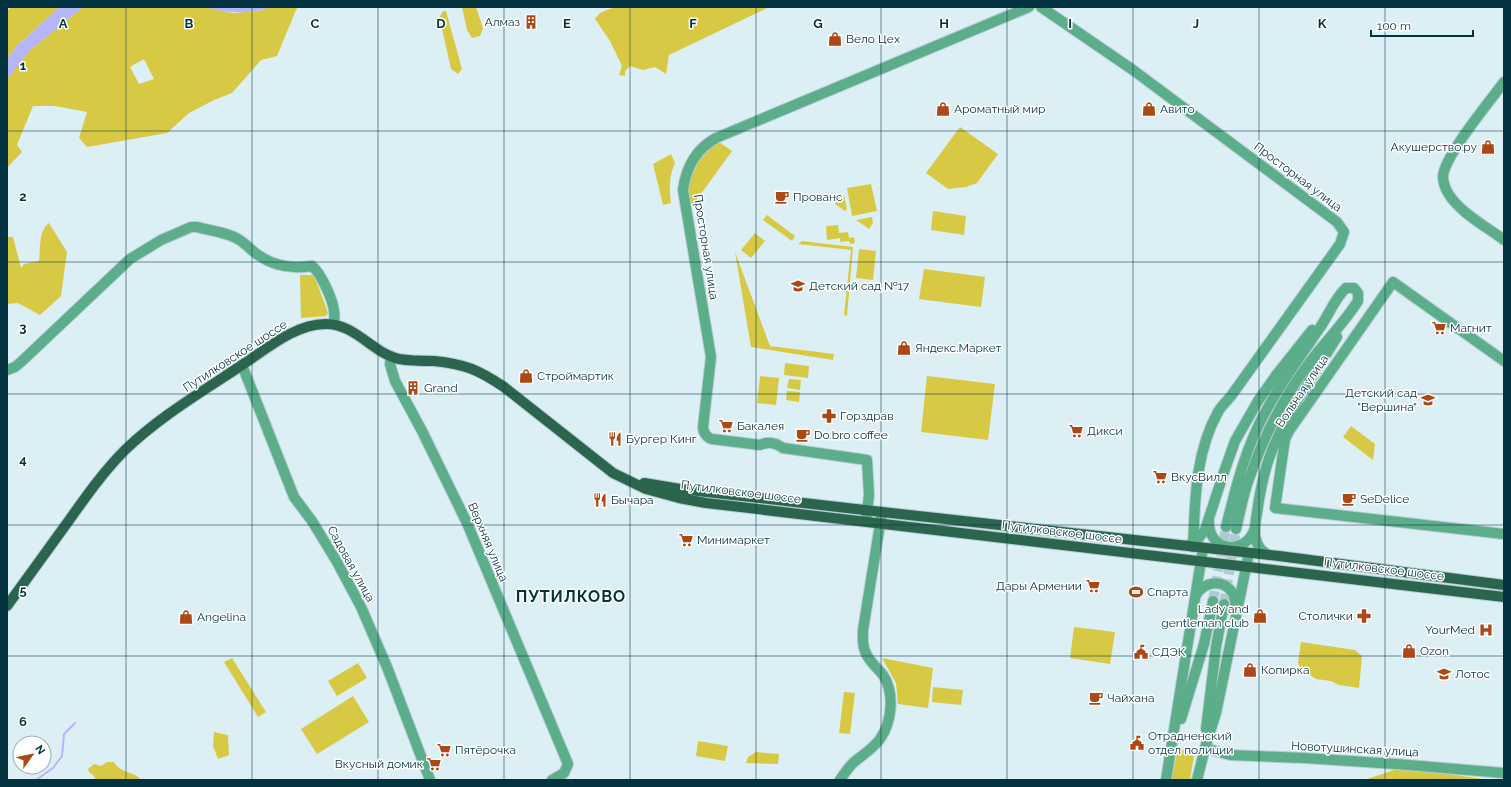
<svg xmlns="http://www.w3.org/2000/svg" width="1511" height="787" viewBox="0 0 1511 787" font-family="Raleway,sans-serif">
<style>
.green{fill:#d8c945;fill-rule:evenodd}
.water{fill:#b5b6f9}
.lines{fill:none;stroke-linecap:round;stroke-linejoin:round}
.stream{stroke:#b5b6f9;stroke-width:2}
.minor-tunnel{stroke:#b1c9d1;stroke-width:10;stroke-dasharray:10 5;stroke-linecap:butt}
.minor-casing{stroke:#b5cdd4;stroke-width:12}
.major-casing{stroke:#b5cdd4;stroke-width:12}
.minor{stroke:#5cad89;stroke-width:10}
.major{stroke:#2c654d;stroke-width:10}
.grid{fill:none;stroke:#033340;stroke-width:1;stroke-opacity:0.55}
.labels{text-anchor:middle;stroke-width:3;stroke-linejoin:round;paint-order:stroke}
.poi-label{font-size:12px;fill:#033340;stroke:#fff;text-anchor:start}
.street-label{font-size:12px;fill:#033340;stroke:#fff}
.district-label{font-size:16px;font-weight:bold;letter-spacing:1px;fill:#033340;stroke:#fff}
.grid-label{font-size:13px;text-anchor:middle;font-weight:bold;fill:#033340;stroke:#fff;stroke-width:3;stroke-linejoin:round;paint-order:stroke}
</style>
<rect width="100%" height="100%" fill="#dceff5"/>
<g class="green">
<path d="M11,7H59L23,41L19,43L7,59V11Z"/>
<path d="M83,7H204L233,13L258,11L271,7H298L296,10L277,56L261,60L232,93L214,100L189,113L167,133L87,147L79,138L87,112L55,106H33L17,145L22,152L7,168L8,77L30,50ZM144,59L154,79L139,84L130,67Z"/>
<path d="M462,7H476L483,28L480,36L472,38L467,30Z"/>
<path d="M615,7H772L767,8L669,55L666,74L655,67L643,70L630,66L625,71V76L619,75L622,66L610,41L595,19C602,9 605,12 615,7Z"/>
<path d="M443,11H446L462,69L458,74L451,69L442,29L439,18Z"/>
<path d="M960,127L998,154L977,183L966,187L948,189L926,173Z"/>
<path d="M719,142L732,151L690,209C685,178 692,159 719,142Z"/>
<path d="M671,154L675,163C669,177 669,188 671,203L663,205L653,164Z"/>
<path d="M871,184L877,211L852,216L847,188Z"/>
<path d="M842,194L844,196L847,209L845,211L835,204Z"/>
<path d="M933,211L966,216L964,235L931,230Z"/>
<path d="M767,215L795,236L792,241L763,220Z"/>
<path d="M872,217L873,223L869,229L856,220Z"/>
<path d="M49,223L67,252L61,296L40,315L18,303L7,304V237H13L21,268L24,264L39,261C41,249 38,231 49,223Z"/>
<path d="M838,225L839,233L848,232L849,238L854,237L855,243L850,244L849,241L840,242V238L827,240L826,226Z"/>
<path d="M755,233L765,241L751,258L741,250Z"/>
<path d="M802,241L853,247L847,316L844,315L851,250L798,244Z"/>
<path d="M859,249L876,251L873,280L856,278Z"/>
<path d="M735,252L770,346L834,354L833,360L751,347Z"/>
<path d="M924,269L985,277L981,307L919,299Z"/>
<path d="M300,275H313L316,280L328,313L326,316L301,318Z"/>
<path d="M785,363L809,366L808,378L784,375Z"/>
<path d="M760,376L779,378L776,405L757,403Z"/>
<path d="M927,376L995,384L988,440L921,432Z"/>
<path d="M789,379L801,380L800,390L787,388Z"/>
<path d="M787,391L800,392L799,402L786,400Z"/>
<path d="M1351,426L1375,444L1373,460L1343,437Z"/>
<path d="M1074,627L1115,632L1110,664L1070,658Z"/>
<path d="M1301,642L1355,650L1362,656L1359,688L1339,685L1331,681L1316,679L1300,668L1298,663Z"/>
<path d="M232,658L266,712L258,717L224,662Z"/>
<path d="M882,658L933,668L928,708L898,704L896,683Z"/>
<path d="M358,663L367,678L337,696L328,681Z"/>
<path d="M933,687L963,690L961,705L932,702Z"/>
<path d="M844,692L855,693L850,734L839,733Z"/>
<path d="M353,696L369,722L317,754L301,729Z"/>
<path d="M214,732L228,735L229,755L218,759L213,746Z"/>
<path d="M698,741L728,746L725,761L696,756Z"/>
<path d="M1187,748L1192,750L1194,756L1190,780H1171L1177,753L1181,750Z"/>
<path d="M756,752L779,754L778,764L746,763L748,757Z"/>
<path d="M107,762H114C122,775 135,771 141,780H96L94,776L89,772L88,769L94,764L101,766Z"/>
<path d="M1403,767L1489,780H1364Z"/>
</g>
<g class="water">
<path d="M59,7H83L30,50L7,80V59L19,43L23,41Z"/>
<path d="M204,7H271C249,15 227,13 204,7Z"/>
</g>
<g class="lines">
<path class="stream" d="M36,780L53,768L62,756L64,734L75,723"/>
<g class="minor-tunnel">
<path d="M1213,601L1226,527"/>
<path d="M1224,604L1236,529"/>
</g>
<defs>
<g id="minor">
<path d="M1041,7L1133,70L1337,222L1344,232L1340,244L1231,396C1227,401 1221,406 1218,412C1195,453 1195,501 1193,547"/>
<path d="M1504,82C1490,101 1445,155 1443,176C1443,182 1445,188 1448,193C1459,212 1487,227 1504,240"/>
<path d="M391,356L390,364L395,381L422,431L467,523L568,764L564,773L552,780"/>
<path d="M1504,361L1393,282L1289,431L1285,439L1275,508L1504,534"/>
<path d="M242,365L294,497L312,521L337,562L361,607L387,667L430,780"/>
<path d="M7,370L15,367L21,362L130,259L161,240L191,227H197C211,231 229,232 241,241C247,245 252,251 258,255C274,266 293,269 312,266C321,273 333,300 334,311C335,316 334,320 334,324"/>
<path d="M866,521L869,495L867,460L783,448C776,443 768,441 760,445L712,439C707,438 703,432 703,427L711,357L683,190C686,168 696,149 716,138L1029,7"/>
<path d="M1209,521C1207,551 1246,557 1255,528"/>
<path d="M1226,527C1236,486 1246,446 1267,409C1282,381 1301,356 1319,329C1328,317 1334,299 1346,288H1354L1358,293V301C1344,323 1325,342 1309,363C1283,398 1263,438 1249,479C1243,495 1240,513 1236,529"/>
<path d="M1189,545L1198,539L1205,530L1224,472L1235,441L1258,401L1277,374L1312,330"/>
<path d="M1269,555C1252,548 1254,529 1257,513C1260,491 1264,469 1273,448C1289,409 1315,373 1337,337"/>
<path d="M1196,595C1204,582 1222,578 1232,592C1235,596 1235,602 1236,608"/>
<path d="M1181,719L1204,644L1213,601"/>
<path d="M1206,729L1216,647L1224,604"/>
<path d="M1205,748L1230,755L1304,758L1396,764L1504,773"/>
<path d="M840,780C844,774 848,768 853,763C862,755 873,749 880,739C892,722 895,693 883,675C877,667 868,661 865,651C862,644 863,637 863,630L882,512"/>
<path d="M1166,780L1203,548"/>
<path d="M1197,780L1205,748L1216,713L1249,553"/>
</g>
<g id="major">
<path d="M644,483L680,489L882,512L1279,556L1504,585"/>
<path d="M7,606C28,577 49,548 70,519C87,495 104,471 125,450C160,416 205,390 245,363C269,347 296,324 326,324C356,324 372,353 399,359C411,361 422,361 434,361C465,364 479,370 504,387L613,473L646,489L679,498L706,503L1504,597"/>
</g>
</defs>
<use href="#minor" class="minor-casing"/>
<use href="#major" class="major-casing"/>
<use href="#minor" class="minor"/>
<use href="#major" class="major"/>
</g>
<path class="grid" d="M126,7V780M252,7V780M378,7V780M504,7V780M630,7V780M756,7V780M881,7V780M1007,7V780M1133,7V780M1259,7V780M1385,7V780M7,131H1504M7,262H1504M7,394H1504M7,525H1504M7,656H1504"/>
<defs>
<symbol id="building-bare" viewBox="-9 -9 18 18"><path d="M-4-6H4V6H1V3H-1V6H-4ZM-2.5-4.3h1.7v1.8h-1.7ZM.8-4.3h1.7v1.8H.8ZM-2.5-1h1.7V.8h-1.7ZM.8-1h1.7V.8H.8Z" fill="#ac4816" stroke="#fff" stroke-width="2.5" paint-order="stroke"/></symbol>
<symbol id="shop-bare" viewBox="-9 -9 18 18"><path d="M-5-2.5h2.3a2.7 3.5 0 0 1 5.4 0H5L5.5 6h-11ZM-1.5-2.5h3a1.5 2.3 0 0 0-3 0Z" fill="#ac4816" stroke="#fff" stroke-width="2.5" paint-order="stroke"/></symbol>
<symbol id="cafe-bare" viewBox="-9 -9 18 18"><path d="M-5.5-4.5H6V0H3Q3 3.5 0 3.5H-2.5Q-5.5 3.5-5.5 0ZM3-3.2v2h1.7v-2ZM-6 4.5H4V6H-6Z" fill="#ac4816" stroke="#fff" stroke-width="2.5" paint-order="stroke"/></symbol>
<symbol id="school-bare" viewBox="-9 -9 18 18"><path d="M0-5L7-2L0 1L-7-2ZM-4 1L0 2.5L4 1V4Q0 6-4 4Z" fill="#ac4816" stroke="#fff" stroke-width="2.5" paint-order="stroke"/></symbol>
<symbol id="supermarket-bare" viewBox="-9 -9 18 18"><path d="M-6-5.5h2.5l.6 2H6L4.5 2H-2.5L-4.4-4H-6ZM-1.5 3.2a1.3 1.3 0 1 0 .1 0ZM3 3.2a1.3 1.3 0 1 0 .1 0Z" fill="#ac4816" stroke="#fff" stroke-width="2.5" paint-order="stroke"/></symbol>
<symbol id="pharmacy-bare" viewBox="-9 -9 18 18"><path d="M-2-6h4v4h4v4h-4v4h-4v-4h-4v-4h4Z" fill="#ac4816" stroke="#fff" stroke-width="2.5" paint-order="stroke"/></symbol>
<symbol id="restaurant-bare" viewBox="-9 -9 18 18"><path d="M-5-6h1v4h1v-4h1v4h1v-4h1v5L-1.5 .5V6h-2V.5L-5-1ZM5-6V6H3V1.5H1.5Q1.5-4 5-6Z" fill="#ac4816" stroke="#fff" stroke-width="2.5" paint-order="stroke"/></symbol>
<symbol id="stadium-bare" viewBox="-9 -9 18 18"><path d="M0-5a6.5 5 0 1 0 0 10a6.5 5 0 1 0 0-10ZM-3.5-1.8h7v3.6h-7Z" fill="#ac4816" stroke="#fff" stroke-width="2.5" paint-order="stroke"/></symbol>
<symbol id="hospital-bare" viewBox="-9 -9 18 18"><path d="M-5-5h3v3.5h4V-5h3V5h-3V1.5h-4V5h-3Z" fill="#ac4816" stroke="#fff" stroke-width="2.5" paint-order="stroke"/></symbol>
<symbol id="civic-bare" viewBox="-9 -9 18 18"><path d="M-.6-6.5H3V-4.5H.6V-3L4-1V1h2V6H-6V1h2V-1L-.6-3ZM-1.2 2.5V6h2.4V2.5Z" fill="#ac4816" stroke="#fff" stroke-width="2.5" paint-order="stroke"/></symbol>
</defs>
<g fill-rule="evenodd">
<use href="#building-bare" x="521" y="12" width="20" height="20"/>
<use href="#shop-bare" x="825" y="29" width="20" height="20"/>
<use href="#shop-bare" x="933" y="99" width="20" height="20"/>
<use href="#shop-bare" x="1139" y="99" width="20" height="20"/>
<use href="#shop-bare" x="1478" y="137" width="20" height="20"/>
<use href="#cafe-bare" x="772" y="187" width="20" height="20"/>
<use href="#school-bare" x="788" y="276" width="20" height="20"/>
<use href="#supermarket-bare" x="1429" y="318" width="20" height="20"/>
<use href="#shop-bare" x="894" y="338" width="20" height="20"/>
<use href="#shop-bare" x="516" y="366" width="20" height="20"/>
<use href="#building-bare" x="403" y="378" width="20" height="20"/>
<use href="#school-bare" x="1418" y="390" width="20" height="20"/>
<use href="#pharmacy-bare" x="819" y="406" width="20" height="20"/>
<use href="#supermarket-bare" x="716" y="416" width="20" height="20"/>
<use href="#supermarket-bare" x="1066" y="421" width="20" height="20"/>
<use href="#cafe-bare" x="793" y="425" width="20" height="20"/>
<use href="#restaurant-bare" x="605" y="429" width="20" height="20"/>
<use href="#supermarket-bare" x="1150" y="467" width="20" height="20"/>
<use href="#cafe-bare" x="1339" y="489" width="20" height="20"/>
<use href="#restaurant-bare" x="590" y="490" width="20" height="20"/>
<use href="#supermarket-bare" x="676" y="530" width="20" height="20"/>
<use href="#supermarket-bare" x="1083" y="576" width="20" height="20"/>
<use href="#stadium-bare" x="1126" y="582" width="20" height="20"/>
<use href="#shop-bare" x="1250" y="606" width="20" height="20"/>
<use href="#pharmacy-bare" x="1354" y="606" width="20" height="20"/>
<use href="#shop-bare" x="176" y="607" width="20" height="20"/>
<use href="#hospital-bare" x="1476" y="620" width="20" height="20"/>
<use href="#shop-bare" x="1399" y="641" width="20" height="20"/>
<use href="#civic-bare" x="1131" y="642" width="20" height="20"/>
<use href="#shop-bare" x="1240" y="660" width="20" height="20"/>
<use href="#school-bare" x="1434" y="664" width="20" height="20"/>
<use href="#cafe-bare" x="1086" y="688" width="20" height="20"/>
<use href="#civic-bare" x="1127" y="733" width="20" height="20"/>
<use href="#supermarket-bare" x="434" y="740" width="20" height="20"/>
<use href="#supermarket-bare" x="424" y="754" width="20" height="20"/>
</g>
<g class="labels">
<g class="poi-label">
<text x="520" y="26" text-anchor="end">Алмаз</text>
<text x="846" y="43">Вело Цех</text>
<text x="954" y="113">Ароматный мир</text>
<text x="1160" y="113">Авито</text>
<text x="1477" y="151" text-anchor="end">Акушерство.ру</text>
<text x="793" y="201">Прованс</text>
<text x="809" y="290">Детский сад №17</text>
<text x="1450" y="332">Магнит</text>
<text x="915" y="352">Яндекс.Маркет</text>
<text x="537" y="380">Строймартик</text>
<text x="424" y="392">Grand</text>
<text x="1417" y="397" text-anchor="end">Детский сад<tspan x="1417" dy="14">"Вершина"</tspan></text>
<text x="840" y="420">Горздрав</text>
<text x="737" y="430">Бакалея</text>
<text x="1087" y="435">Дикси</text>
<text x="814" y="439">Do.bro coffee</text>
<text x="626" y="443">Бургер Кинг</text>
<text x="1171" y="481">ВкусВилл</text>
<text x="1360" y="503">SeDelice</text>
<text x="611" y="504">Бычара</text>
<text x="697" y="544">Минимаркет</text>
<text x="1082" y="590" text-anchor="end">Дары Армении</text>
<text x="1147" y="596">Спарта</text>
<text x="1249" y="613" text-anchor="end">Lady and<tspan x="1249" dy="14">gentleman club</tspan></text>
<text x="1353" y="620" text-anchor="end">Столички</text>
<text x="197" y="621">Angelina</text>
<text x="1475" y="634" text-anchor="end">YourMed</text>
<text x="1420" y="655">Ozon</text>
<text x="1152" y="656">СДЭК</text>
<text x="1261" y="674">Копирка</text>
<text x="1455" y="678">Лотос</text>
<text x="1107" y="702">Чайхана</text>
<text x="1148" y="740">Отрадненский<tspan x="1148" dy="14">отдел полиции</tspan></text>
<text x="455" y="754">Пятёрочка</text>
<text x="423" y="768" text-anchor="end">Вкусный домик</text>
</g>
<g class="street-label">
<text transform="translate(1298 177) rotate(37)" y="4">Просторная улица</text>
<text transform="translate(706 247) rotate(81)" y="4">Просторная улица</text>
<text transform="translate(235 356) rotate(-33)" y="4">Путилковское шоссе</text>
<text transform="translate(1302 391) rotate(-56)" y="4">Вольная улица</text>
<text transform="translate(741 492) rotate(7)" y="4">Путилковское шоссе</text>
<text transform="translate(1062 532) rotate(7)" y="4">Путилковское шоссе</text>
<text transform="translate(488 542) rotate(67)" y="4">Верхняя улица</text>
<text transform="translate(351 564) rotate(61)" y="4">Садовая улица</text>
<text transform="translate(1384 569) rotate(7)" y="4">Путилковское шоссе</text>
<text transform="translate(1355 749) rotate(3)" y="4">Новотушинская улица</text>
</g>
<g class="district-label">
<text x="571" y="602">ПУТИЛКОВО</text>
</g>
</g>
<g class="grid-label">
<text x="63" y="28">A</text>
<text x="189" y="28">B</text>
<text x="315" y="28">C</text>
<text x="441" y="28">D</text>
<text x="567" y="28">E</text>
<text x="693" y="28">F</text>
<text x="818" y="28">G</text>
<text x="944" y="28">H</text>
<text x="1070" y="28">I</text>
<text x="1196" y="28">J</text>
<text x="1322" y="28">K</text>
<text x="23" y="70">1</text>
<text x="23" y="201">2</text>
<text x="23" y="332">3</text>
<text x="23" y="464">4</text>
<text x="23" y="595">5</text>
<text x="23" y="726">6</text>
</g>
<rect width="1511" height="787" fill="none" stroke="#033340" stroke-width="16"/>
<g transform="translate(32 755) rotate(57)"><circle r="19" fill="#ffffff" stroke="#9aadb3"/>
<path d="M0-3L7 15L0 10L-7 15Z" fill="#ac4816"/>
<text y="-6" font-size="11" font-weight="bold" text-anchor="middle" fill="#033340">N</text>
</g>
<path d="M1371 30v6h102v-6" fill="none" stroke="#033340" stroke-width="2"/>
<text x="1377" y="30" font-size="12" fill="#033340" stroke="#ffffff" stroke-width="3" paint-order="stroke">100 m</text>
</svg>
